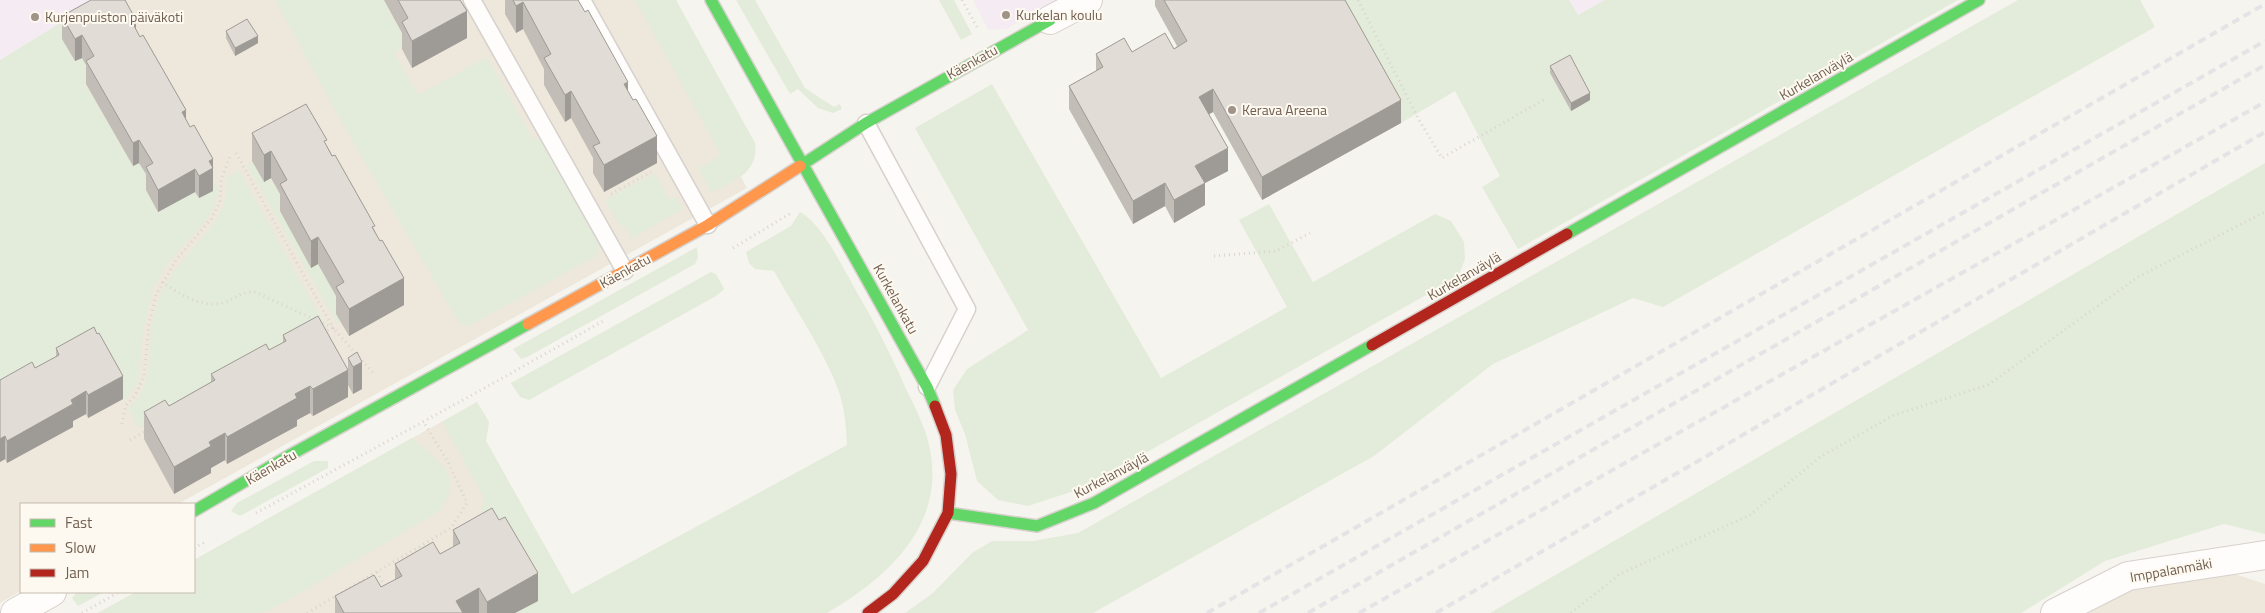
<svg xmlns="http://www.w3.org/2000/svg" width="2265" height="613" viewBox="0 0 2265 613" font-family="'Titillium Web',sans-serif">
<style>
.residential{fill:#eee7dc}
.education{fill:#f4ecf2}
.green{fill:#e3ecda}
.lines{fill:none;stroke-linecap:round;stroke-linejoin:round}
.lane-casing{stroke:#d6d1cc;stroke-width:19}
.street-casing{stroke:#d6d1cc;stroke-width:30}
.fast-casing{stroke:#d6d1cc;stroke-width:14}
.slow-casing{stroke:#d6d1cc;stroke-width:14}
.jam-casing{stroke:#d6d1cc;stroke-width:14}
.path{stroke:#d9d4d0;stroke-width:3;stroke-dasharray:1 4;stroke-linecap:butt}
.lane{stroke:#fefdfc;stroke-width:16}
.street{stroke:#fefdfc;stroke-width:28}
.fast{stroke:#63d668;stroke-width:11}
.slow{stroke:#ff974d;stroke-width:11}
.jam{stroke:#b3261e;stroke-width:11}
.rail{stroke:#e5e3e6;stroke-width:4;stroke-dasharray:8 5;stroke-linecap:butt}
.wall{fill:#c2bdb7}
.shaded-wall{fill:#9e9a95}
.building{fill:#e1dcd5;stroke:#9e9a95}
.poi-dot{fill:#a09387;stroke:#fdf9f0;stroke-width:2}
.labels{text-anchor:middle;stroke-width:4;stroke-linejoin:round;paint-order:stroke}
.poi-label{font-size:14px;fill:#715f50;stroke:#fdf9f0;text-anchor:start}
.street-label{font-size:14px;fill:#715f50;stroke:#fdf9f0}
</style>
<rect width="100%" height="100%" fill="#f6f4ee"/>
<g class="residential">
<path d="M98,0H645L747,188L178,504H21V591L0,603V380L43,34Z"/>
<path d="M477,402L489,422L486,441L582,613H98L136,592H194V560Z"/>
<path d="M2219,569L2265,584V613H2064L2118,587Z"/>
</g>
<g class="education">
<path d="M0,0H98L0,60Z"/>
<path d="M973,0H1059L1006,29L988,30Z"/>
<path d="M1569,0H1605L1578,15Z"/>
</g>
<g class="green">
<path d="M98,0L75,61L82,58L94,79L86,84L133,166L139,163L153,186L146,190L158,212L195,192L199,198L213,182L219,189L214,207L206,220L168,263L153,289L143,332L139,381L124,401L99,356L0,403V60Z"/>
<path d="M275,0H384L408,45L394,53L418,95L487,57L534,141L544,134L600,241L598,255L469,326L459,323L346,130Z"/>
<path d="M635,0H676L755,143C759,173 734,181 711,193L698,168L721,155Z"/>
<path d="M736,0H755L805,88L834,107L840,104L842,109L833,113L818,108L798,89L790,94Z"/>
<path d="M939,0H954L972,34L961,40Z"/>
<path d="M1338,0H1569L1578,15L1605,0H1958L1518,249L1482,187L1500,176L1455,91L1401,123Z"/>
<path d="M2018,0H2140L2155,27L1663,307L1633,298L1493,364L1374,456L1093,613H905L933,593L972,553L992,541H1033L1078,533Z"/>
<path d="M992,84L1161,378L1287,307L1239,220L1269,204L1313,282L1435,214L1451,221L1464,242L1465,259L1458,277L1083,488L1028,506L998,500L977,481L965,434L955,410L953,390L967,369L1028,330L915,128Z"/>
<path d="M252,161L264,182L271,178L287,207L280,211L311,268L318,264L344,309L336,314L340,322L337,324L247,165Z"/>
<path d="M2265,163V534L2224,524L2105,561L2021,613H1490Z"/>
<path d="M239,170L325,324L138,428L128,408C148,391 147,378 149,354C150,333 153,310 162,291C177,259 219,229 226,197C227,191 226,184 226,178Z"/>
<path d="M655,173L669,199L676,197L683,209L632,238L624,225L620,226L605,200Z"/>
<path d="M800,212C824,224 847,277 862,301C878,329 893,359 906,389C913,403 920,417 925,431C954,516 894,574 827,613H515L516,548L499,518L477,530L484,497L442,422L477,402L489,422L486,441L572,594L847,445C846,427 845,409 839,392C826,354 794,307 774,271L755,269L749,263L746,252L791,226Z"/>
<path d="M697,247L698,258L695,264L527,357L521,359L513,349Z"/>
<path d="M711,272L716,274L724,289L716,296L529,400L520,397L511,383Z"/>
<path d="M412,438C438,460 466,476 440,511L283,603L262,613H98L136,592H194V560Z"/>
<path d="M314,461H328V468L240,516L231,511L237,503Z"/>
<path d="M77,592H104L78,606L72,598Z"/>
</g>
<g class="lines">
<defs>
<g id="lane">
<path d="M472,0L625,271"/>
<path d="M582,0L708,225"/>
<path d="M866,123L967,309L927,387"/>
</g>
<g id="street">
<path d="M1050,20L1088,0"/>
<path d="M15,613L52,592"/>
<path d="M2055,613L2128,576L2265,555"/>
</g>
<g id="fast">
<path d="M711,0L927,387L935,406"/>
<path d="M800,166L866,123L1050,20"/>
<path d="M1567,234L1979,0"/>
<path d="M194,511L290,455L528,324"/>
<path d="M948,513L1037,526L1094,503L1372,345"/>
</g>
<path id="slow" d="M528,324L708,225L800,166"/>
<g id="jam">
<path d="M1372,345L1567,234"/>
<path d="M868,613L893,594L923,561L948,513L951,474L946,435L935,406"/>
</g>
</defs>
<use href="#lane" class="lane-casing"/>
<use href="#street" class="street-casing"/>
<use href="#fast" class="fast-casing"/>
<use href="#slow" class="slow-casing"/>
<use href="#jam" class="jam-casing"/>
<g class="path">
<path d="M962,0L977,27"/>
<path d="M1358,0L1419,120L1442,158L1545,99"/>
<path d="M236,153L333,328L324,332"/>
<path d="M611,194L651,172"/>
<path d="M733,248L793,212"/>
<path d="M1214,256L1276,251L1310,233"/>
<path d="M162,282C178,293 201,308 222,303C235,300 239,291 255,292L333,328L375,375"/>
<path d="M122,424L126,405L135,396L144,376L149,324L156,295L176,260L211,219L220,202L221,180L230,156"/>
<path d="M130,440L146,431"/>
<path d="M256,513L483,389L605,320"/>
<path d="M194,548L207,541"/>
<path d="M377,572L386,588"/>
<path d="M82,613L119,592"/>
<path d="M307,613L451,528L467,503L448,462L423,421"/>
<path d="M1571,613L1620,574L1750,515L1820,457L1894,415L1988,385L2138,277L2265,212"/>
</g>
<use href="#lane" class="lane"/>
<use href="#street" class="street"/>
<use href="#fast" class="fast"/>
<use href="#slow" class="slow"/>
<use href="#jam" class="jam"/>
<g class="rail">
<path d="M1207,613L2265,4"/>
<path d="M1259,613L2265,41"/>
<path d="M1308,613L2265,65"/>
<path d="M1359,613L2265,102"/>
<path d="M1436,613L2265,132"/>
</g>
</g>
<g class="wall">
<path d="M384,0H460L467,38L412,68L402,49V33Z"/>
<path d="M505,0H579V2L628,91L657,163L604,192L593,173V158L571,118L565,122L544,85V69L523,29L516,33L505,14Z"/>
<path d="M1155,0H1345L1401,123L1262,200L1213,112L1209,114L1228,171L1205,183V205L1174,223L1165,206L1133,224L1069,109V86L1096,71V54L1174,49L1177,46L1155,6Z"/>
<path d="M62,16L136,30L186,119L213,182V191L199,198L195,192L158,212L146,190V174L139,163L133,166L86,84V65L82,58L75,61L62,39Z"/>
<path d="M226,31L258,43L235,56L226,38Z"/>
<path d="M1550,66L1590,100L1571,111L1550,73Z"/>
<path d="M252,133L327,146L375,231L404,305L349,336L336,314V296L318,264L311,268L280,211V194L271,178L264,182L252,161Z"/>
<path d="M283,335L348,370V358L357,352L362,389L353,394L348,385V397L313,416L310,413L297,420V426L227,464L225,460L211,468V473L174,494L144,439V412L169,406L211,382V374L269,350L283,343Z"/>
<path d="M56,348L123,399L88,418L86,414L73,421V427L7,463L5,459L0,462V380L35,368L56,357Z"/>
<path d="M453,530L538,601L515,613H335V596L381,587L395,580V564L440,554L453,547Z"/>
</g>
<g class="shaded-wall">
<path d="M523,2V29L516,33V6Z"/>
<path d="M467,11V38L412,68V41Z"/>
<path d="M136,20V43L132,22Z"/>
<path d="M82,35V58L75,61V39Z"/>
<path d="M258,36V43L235,56V48Z"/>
<path d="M628,82V109L624,84Z"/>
<path d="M1213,89V112L1199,120V97Z"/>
<path d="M571,91V118L565,122V95Z"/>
<path d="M1590,93V100L1571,111V103Z"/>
<path d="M1401,100V123L1262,200V177Z"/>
<path d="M186,110V133L182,112Z"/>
<path d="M657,136V163L604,192V165Z"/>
<path d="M139,140V163L133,166V143Z"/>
<path d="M1228,148V171L1205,183V205L1174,223V200L1195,166Z"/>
<path d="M271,151V178L264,182V155Z"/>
<path d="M213,159V191L199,198V176L209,161Z"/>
<path d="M195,169V192L158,212V190Z"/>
<path d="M1165,183V206L1133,224V201Z"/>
<path d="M318,237V264L311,268V241Z"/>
<path d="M404,278V305L349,336V309Z"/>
<path d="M362,362V389L353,394V367Z"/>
<path d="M348,370V397L313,416V389Z"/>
<path d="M123,376V399L88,418V395Z"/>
<path d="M310,386V413L297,420V426L227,464V437L295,394Z"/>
<path d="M86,391V414L73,421V427L7,463V441L71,400Z"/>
<path d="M225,433V460L211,468V473L174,494V467L209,442Z"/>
<path d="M5,436V459L0,462V439Z"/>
<path d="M538,573V601L515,613H487V602Z"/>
<path d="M479,588V613H456V601Z"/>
</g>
<g class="building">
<path d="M91,0H125L136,20L132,22L140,37L143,35L186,110L182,112L190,127L194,125L213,159L209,161L213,168L199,176L195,169L158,190L146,167L153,163L139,140L133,143L86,61L94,56L82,35L75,39L62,16Z"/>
<path d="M398,0H460L467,11L412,41L402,22L408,18Z"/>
<path d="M513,0H578L585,12L588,10L628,82L624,84L633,100L636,99L657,136L604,165L593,146L600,143L571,91L565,95L544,58L551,54L523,2L516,6Z"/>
<path d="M1164,0H1345L1401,100L1262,177L1213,89L1199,97L1228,148L1195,166L1205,183L1174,200L1165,183L1133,201L1069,86L1103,67L1096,54L1124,38L1132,52L1165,33L1174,49L1187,41Z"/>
<path d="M247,19L258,36L235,48L226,31Z"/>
<path d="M1570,55L1590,93L1571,103L1550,66Z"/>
<path d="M306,104L327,140L324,141L332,156L335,155L375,226L372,227L380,241L382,240L404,278L349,309L336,287L344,282L318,237L311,241L280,184L287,180L271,151L264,155L252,133Z"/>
<path d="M318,316L348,370L313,389L310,386L295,394L297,398L227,437L225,433L209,442L211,446L174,467L144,412L165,400L169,406L215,380L211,374L266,344L269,350L286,341L283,335Z"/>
<path d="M94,327L97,334L99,333L123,376L88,395L86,391L71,400L73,404L7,441L5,436L0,439V380L32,362L35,368L59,355L56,348Z"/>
<path d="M357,352L362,362L353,367L348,358Z"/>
<path d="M492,508L499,520L505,517L538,573L487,602L479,588L456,601L463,613H344L335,596L374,575L381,587L402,576L395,564L433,542L440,554L460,543L453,530Z"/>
</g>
<g class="poi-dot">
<circle cx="1006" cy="15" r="5"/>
<circle cx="35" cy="17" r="5"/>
<circle cx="1232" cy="110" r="5"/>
</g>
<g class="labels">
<g class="poi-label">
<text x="1016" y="20">Kurkelan koulu</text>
<text x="45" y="22">Kurjenpuiston päiväkoti</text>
<text x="1242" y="115">Kerava Areena</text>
</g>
<g class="street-label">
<text transform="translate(972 62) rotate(-29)" y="5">Käenkatu</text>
<text transform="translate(1816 76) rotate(-30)" y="5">Kurkelanväylä</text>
<text transform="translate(625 271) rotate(-29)" y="5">Käenkatu</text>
<text transform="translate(1464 276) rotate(-30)" y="5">Kurkelanväylä</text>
<text transform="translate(896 299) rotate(61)" y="5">Kurkelankatu</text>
<text transform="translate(271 467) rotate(-30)" y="5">Käenkatu</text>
<text transform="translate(1111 475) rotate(-28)" y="5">Kurkelanväylä</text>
<text transform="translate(2171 570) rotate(-10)" y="5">Imppalanmäki</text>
</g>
</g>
<rect x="20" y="503" width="175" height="90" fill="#fdf9f0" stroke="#c5bbb0"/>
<rect x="30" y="519" width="25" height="8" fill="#63d668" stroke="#c5bbb0"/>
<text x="65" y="528" font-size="15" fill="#715f50">Fast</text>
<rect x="30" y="544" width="25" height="8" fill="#ff974d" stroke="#c5bbb0"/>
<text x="65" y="553" font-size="15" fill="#715f50">Slow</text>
<rect x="30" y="569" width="25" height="8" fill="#b3261e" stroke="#c5bbb0"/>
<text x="65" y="578" font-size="15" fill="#715f50">Jam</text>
</svg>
